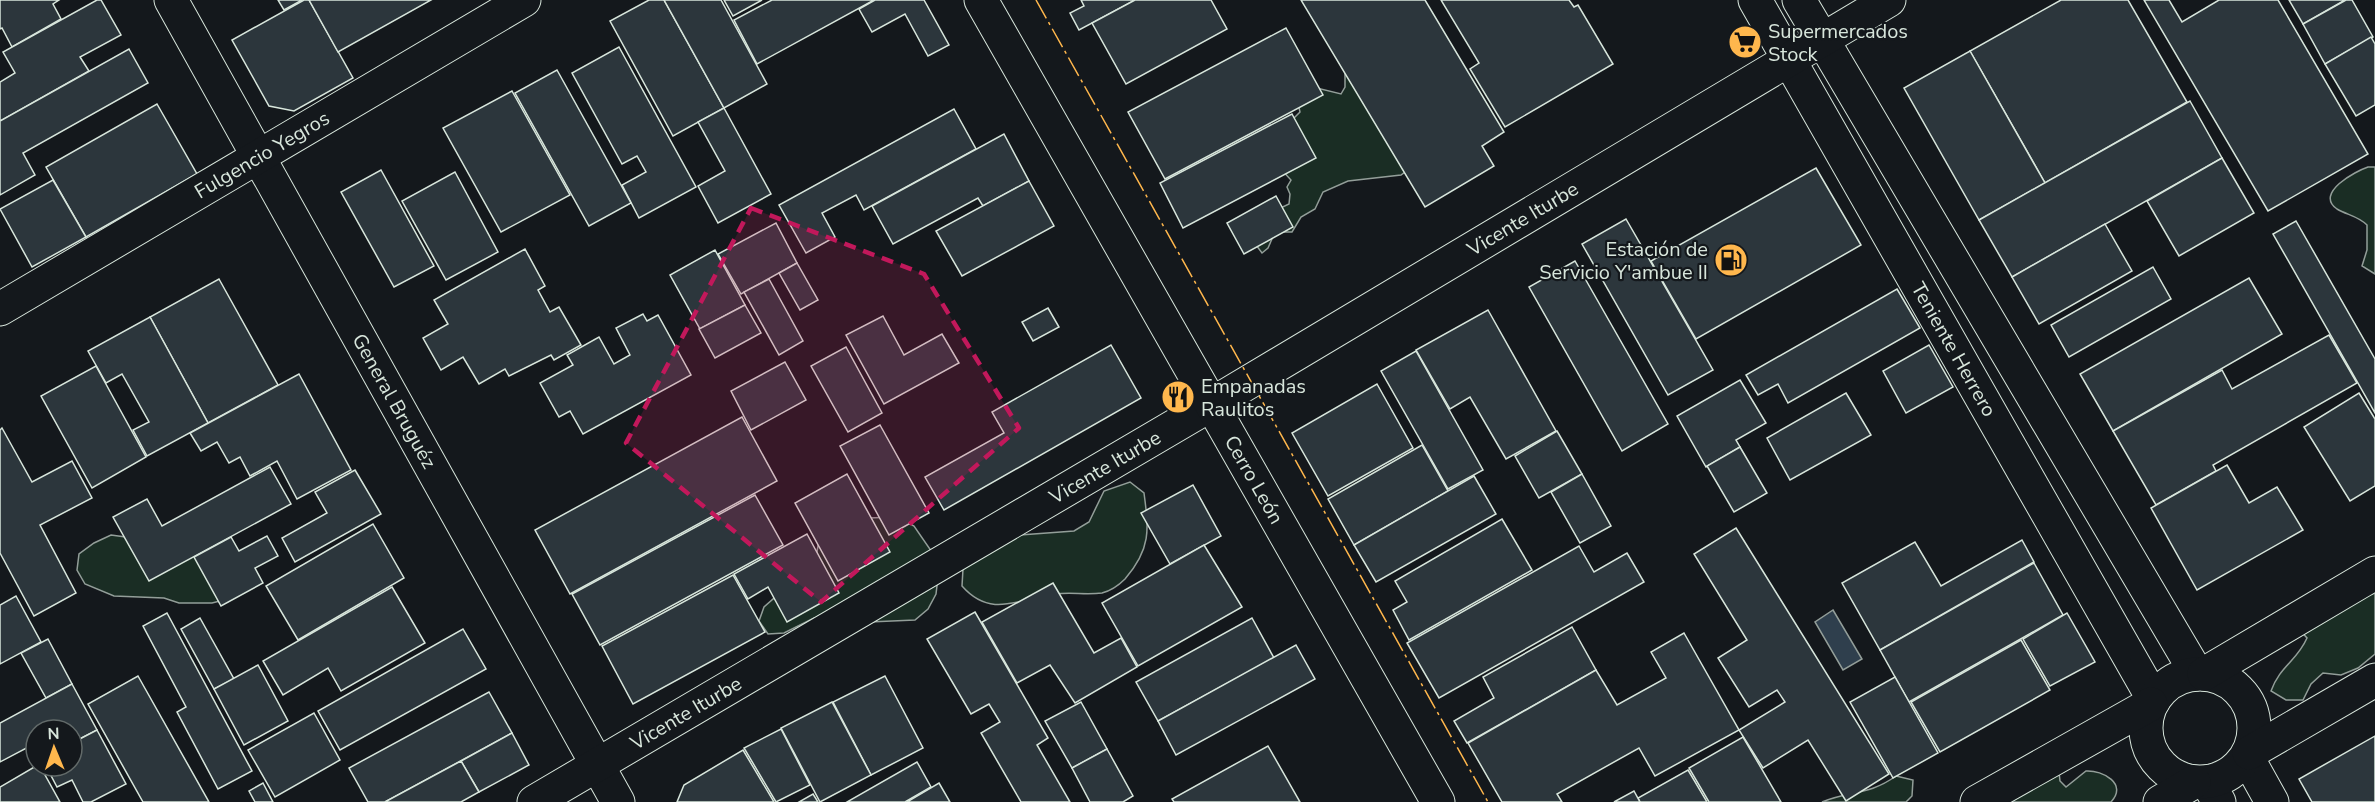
<svg xmlns="http://www.w3.org/2000/svg" width="2375" height="802" viewBox="0 0 2375 802" font-family="'Nunito Sans',sans-serif">
<style>
.green{fill:#1a2d24;stroke:#939e99;stroke-width:1.5}
.water{fill:#2f3f4d;stroke:#939e99;stroke-width:1.5}
.building{fill:#2c363c;stroke:#d8e6dc;stroke-width:1.5}
.lines{fill:none;stroke-linecap:round;stroke-linejoin:round}
.street-casing{stroke:#d8e6dc;stroke-width:35}
.secondary-casing{stroke:#d8e6dc;stroke-width:35}
.street{stroke:#14181c;stroke-width:33}
.secondary{stroke:#14181c;stroke-width:33}
.power{stroke:#ffb74d;stroke-width:1.5;stroke-dasharray:21 4.5 3 4.5;stroke-linecap:butt}
.marked{fill:#c2185b;fill-opacity:0.2;stroke:#c2185b;stroke-width:4.5;stroke-dasharray:12 8;stroke-linejoin:round}
.labels{text-anchor:middle;stroke-width:4.5;stroke-linejoin:round;paint-order:stroke}
.poi-label{font-size:20px;fill:#d8e6dc;stroke:#14181c;text-anchor:start}
.street-label{font-size:20px;fill:#d8e6dc;stroke:#14181c}
</style>
<rect width="100%" height="100%" fill="#14181c"/>
<g class="green">
<path d="M1345,62L1409,169L1401,175L1348,181L1323,192L1315,209L1301,217L1292,232H1275L1268,248L1262,253L1256,245L1274,211L1289,204L1290,194L1287,187L1291,180L1279,167L1293,143L1294,118L1300,112L1298,103L1317,88L1341,94L1345,87Z"/>
<path d="M2368,167H2375V274L2362,266L2367,250V225C2358,216 2347,215 2337,209C2314,193 2356,171 2368,167Z"/>
<path d="M1130,482L1144,493C1149,530 1151,549 1125,579C1119,585 1110,591 1102,593C1086,595 1071,592 1055,594C1019,599 991,619 962,586L963,569L1020,535L1074,531L1089,522L1104,491Z"/>
<path d="M898,517L914,526L934,555L938,577L936,594L928,609L915,620L846,623L814,618L784,633L768,634L759,621L764,607L815,562L821,530L836,519Z"/>
<path d="M111,535L140,539L185,556L220,555L228,599L212,603H179L164,598L114,596L85,584L77,570L79,554L94,543Z"/>
<path d="M2375,593V654L2358,668L2341,675L2323,673L2311,684L2303,700H2286L2271,691C2280,666 2297,661 2307,638L2295,625Z"/>
<path d="M2086,771C2103,770 2128,784 2111,802H2001L2059,772L2060,781L2066,787Z"/>
<path d="M1896,776L1913,780L1912,796L1906,802H1822C1850,790 1868,796 1896,776Z"/>
</g>
<path class="water" d="M1833,610L1862,659L1843,670L1815,622Z"/>
<g class="building">
<path d="M0,0H59L53,4L61,19L12,47L2,28L0,29Z"/>
<path d="M97,0H101L121,35L80,57L89,71L0,121V82L15,73L3,52Z"/>
<path d="M278,0H302L284,10Z"/>
<path d="M304,0H309L353,78L294,111L269,106L232,40Z"/>
<path d="M309,0H431L338,52Z"/>
<path d="M649,0H664L724,108L673,136L610,21Z"/>
<path d="M664,0H721L767,84L724,108Z"/>
<path d="M724,0H762L733,16Z"/>
<path d="M772,0H874L757,64L734,20Z"/>
<path d="M875,0H924L949,45L928,56L905,14L872,32L859,9Z"/>
<path d="M1081,0H1135L1079,30L1070,13L1084,6Z"/>
<path d="M1135,0H1211L1227,29L1126,84L1092,23Z"/>
<path d="M1301,0H1425L1504,132L1482,146L1494,166L1425,207Z"/>
<path d="M1441,0H1569L1574,7L1578,5L1613,64L1505,127L1470,69L1479,63Z"/>
<path d="M2061,0H2128L2187,102L2045,183L1970,51Z"/>
<path d="M2144,0H2169L2182,22L2219,0H2278L2368,154L2268,211Z"/>
<path d="M2289,0H2345L2303,24Z"/>
<path d="M2346,0H2352L2373,37L2325,64L2303,24Z"/>
<path d="M1286,28L1323,95L1165,179L1128,112Z"/>
<path d="M2371,37L2375,44V105L2356,116L2325,64Z"/>
<path d="M619,47L696,187L639,218L622,185L646,172L637,156L622,164L572,73Z"/>
<path d="M129,49L148,83L23,153L35,175L0,195V121Z"/>
<path d="M1970,51L2045,183L1979,220L1904,88Z"/>
<path d="M557,70L631,203L589,226L515,93Z"/>
<path d="M512,91L570,195L501,232L443,128Z"/>
<path d="M2190,101L2222,158L2012,277L1979,220Z"/>
<path d="M157,104L197,174L86,237L46,167Z"/>
<path d="M724,108L771,194L718,223L698,186L725,171L698,122Z"/>
<path d="M954,109L976,149L864,210L856,195L822,213L835,237L806,253L779,205Z"/>
<path d="M1292,114L1316,158L1183,228L1160,183Z"/>
<path d="M1004,134L1029,181L983,206L978,198L893,244L872,206Z"/>
<path d="M2222,158L2254,213L2179,256L2147,201Z"/>
<path d="M1816,168L1861,245L1696,339L1651,261Z"/>
<path d="M381,170L434,266L394,287L341,192Z"/>
<path d="M455,172L498,252L446,280L402,201Z"/>
<path d="M53,180L86,237L32,267L0,209Z"/>
<path d="M1029,181L1054,226L962,276L936,231Z"/>
<path d="M1276,196L1293,227L1244,254L1227,223Z"/>
<path d="M1626,219L1713,370L1668,395L1582,244Z"/>
<path d="M2296,221L2375,359V413L2273,234Z"/>
<path d="M776,223L797,263L741,294L718,254Z"/>
<path d="M2105,224L2132,271L2039,324L2012,277Z"/>
<path d="M525,249L545,286L538,290L550,312L559,307L581,345L554,360L551,355L509,376L505,369L479,384L463,357L441,370L423,338L448,324L434,300Z"/>
<path d="M715,250L745,305L700,329L670,275Z"/>
<path d="M1575,261L1668,424L1622,451L1529,287Z"/>
<path d="M797,263L818,300L800,310L779,273Z"/>
<path d="M2153,267L2171,299L2069,357L2051,325Z"/>
<path d="M2249,278L2282,334L2113,431L2080,374Z"/>
<path d="M219,279L278,385L208,423L150,317Z"/>
<path d="M769,279L803,341L779,355L744,292Z"/>
<path d="M1897,289L1920,328L1788,403L1778,384L1758,395L1746,375Z"/>
<path d="M745,305L761,333L715,358L699,329Z"/>
<path d="M1048,308L1059,327L1033,341L1022,322Z"/>
<path d="M1488,310L1556,431L1506,459L1470,397L1450,409L1416,350Z"/>
<path d="M643,314L647,321L658,315L691,375L583,434L570,411L559,417L540,383L573,365L567,355L599,337L614,364L630,355L616,328Z"/>
<path d="M883,316L904,355L942,334L959,363L884,404L846,335Z"/>
<path d="M150,317L208,423L147,456L133,430L149,422L122,374L106,383L88,351Z"/>
<path d="M2329,335L2357,383L2213,465L2216,471L2156,505L2113,431L2222,370L2232,389Z"/>
<path d="M1111,345L1141,398L944,510L925,477L1004,433L992,412Z"/>
<path d="M1929,345L1953,387L1906,413L1883,371Z"/>
<path d="M846,347L882,413L848,432L811,366Z"/>
<path d="M1416,351L1483,470L1448,489L1381,371Z"/>
<path d="M785,362L806,400L751,430L731,391Z"/>
<path d="M96,366L146,457L92,488L41,396Z"/>
<path d="M299,374L351,470L297,499L277,461L250,476L240,457L229,463L217,442L201,451L190,433Z"/>
<path d="M1740,380L1766,423L1736,440L1740,447L1706,467L1677,416Z"/>
<path d="M1377,384L1413,448L1328,496L1292,433Z"/>
<path d="M1846,393L1871,435L1790,480L1767,438Z"/>
<path d="M2359,393L2375,419V486L2350,501L2304,427Z"/>
<path d="M742,417L777,481L570,594L535,530Z"/>
<path d="M880,425L929,513L889,535L840,446Z"/>
<path d="M2,428L32,482L72,461L92,498L40,525L76,593L34,616L0,553V430Z"/>
<path d="M1557,431L1582,474L1539,498L1515,456Z"/>
<path d="M1422,445L1448,491L1354,545L1328,499Z"/>
<path d="M1740,447L1767,493L1734,512L1707,466Z"/>
<path d="M2227,465L2249,503L2277,487L2303,530L2197,590L2151,508Z"/>
<path d="M270,467L291,504L149,581L113,517L147,499L162,526Z"/>
<path d="M355,470L381,514L295,562L282,538L327,513L315,492Z"/>
<path d="M847,474L890,552L838,581L795,503Z"/>
<path d="M1582,474L1611,526L1580,543L1551,492Z"/>
<path d="M1474,476L1496,514L1376,582L1354,545Z"/>
<path d="M1193,485L1221,536L1170,564L1141,513Z"/>
<path d="M755,495L783,545L600,645L572,594Z"/>
<path d="M1502,519L1532,570L1409,640L1393,610L1407,602L1395,581Z"/>
<path d="M373,524L404,578L298,640L266,586Z"/>
<path d="M1736,528L1889,774L1846,801L1808,740L1763,768L1739,730L1785,702L1777,690L1749,707L1718,658L1747,640L1694,554Z"/>
<path d="M807,534L839,593L787,622L768,587L748,599L734,574Z"/>
<path d="M267,536L278,556L255,568L263,583L221,606L194,557L231,537L239,551Z"/>
<path d="M2022,540L2034,562L1880,650L1842,583L1915,542L1941,586Z"/>
<path d="M1204,545L1242,607L1138,666L1102,603Z"/>
<path d="M1579,546L1594,572L1627,553L1644,582L1439,698L1407,643Z"/>
<path d="M2034,563L2063,615L1909,702L1880,650Z"/>
<path d="M733,575L765,632L633,704L602,646Z"/>
<path d="M1053,583L1094,653L1121,638L1137,667L1075,703L1050,665L1017,683L982,622Z"/>
<path d="M392,587L425,643L341,691L328,668L283,695L263,661Z"/>
<path d="M16,596L41,642L0,664V605Z"/>
<path d="M975,612L1048,738L1037,745L1070,802H1021L981,733L1000,722L989,704L971,714L927,639Z"/>
<path d="M167,613L252,771L218,789L177,712L186,707L143,626Z"/>
<path d="M2067,613L2095,662L2050,686L2023,639Z"/>
<path d="M200,618L234,679L214,689L181,629Z"/>
<path d="M1252,618L1274,658L1158,721L1136,682Z"/>
<path d="M1572,627L1596,670L1467,743L1454,721L1494,698L1483,677Z"/>
<path d="M463,629L486,669L340,750L318,711Z"/>
<path d="M1684,633L1739,730L1655,776L1639,748L1557,794L1562,802H1502L1468,743L1596,670L1617,705L1666,678L1651,652Z"/>
<path d="M48,639L72,684L46,698L21,653Z"/>
<path d="M2021,640L2050,690L1940,752L1911,702Z"/>
<path d="M1296,645L1315,679L1176,755L1158,721Z"/>
<path d="M258,665L288,721L244,745L214,689Z"/>
<path d="M138,676L209,802H143L88,704Z"/>
<path d="M885,676L923,748L871,775L833,702Z"/>
<path d="M1895,677L1938,753L1893,778L1850,702Z"/>
<path d="M72,684L97,730L72,743V730H36V743L0,762V723Z"/>
<path d="M489,692L512,733L385,802H368L349,768Z"/>
<path d="M832,702L871,775L820,802L781,728Z"/>
<path d="M1081,702L1107,749L1072,768L1045,721Z"/>
<path d="M314,713L340,760L275,797L248,750Z"/>
<path d="M781,729L810,785L776,802L744,748Z"/>
<path d="M97,730L126,784L91,802H83L72,780L57,787L46,766H72V743Z"/>
<path d="M512,733L529,765L479,792L461,761Z"/>
<path d="M2375,736V802H2312L2299,779Z"/>
<path d="M1743,737L1781,802H1709L1689,768Z"/>
<path d="M1268,746L1300,802H1174L1172,799Z"/>
<path d="M1107,749L1133,796L1123,802H1090L1072,768Z"/>
<path d="M743,750L774,802H677L684,785Z"/>
<path d="M461,761L479,792L461,802H385Z"/>
<path d="M917,762L931,787L905,802H847Z"/>
<path d="M36,766H40L60,802H0V787Z"/>
<path d="M1688,770L1707,802H1640L1638,798Z"/>
<path d="M263,783L273,802H255L249,791Z"/>
<path d="M939,783L950,802H907Z"/>
<path d="M1634,791L1640,802H1614Z"/>
<path d="M813,794L818,802H799Z"/>
</g>
<g class="lines">
<defs>
<g id="street">
<path id="s1" d="M171,0L618,802"/>
<path id="s2" d="M1755,0L2154,700"/>
<path d="M1799,0L2197,674"/>
<path id="s3" d="M0,309L524,0"/>
<path d="M2247,757L2272,802"/>
<path d="M2207,782L2219,802"/>
<path id="s4" d="M534,802L1212,404L1889,0"/>
</g>
<g id="secondary">
<path id="s5" d="M981,0L1438,802"/>
<circle cx="2200" cy="728" r="54"/>
<path d="M2204,674L2375,573"/>
<path d="M2249,753L2375,680"/>
<path d="M1977,802L2151,704"/>
<path d="M2160,802L2194,782"/>
</g>
</defs>
<use href="#street" class="street-casing"/>
<use href="#secondary" class="secondary-casing"/>
<use href="#street" class="street"/>
<use href="#secondary" class="secondary"/>
<path class="power" d="M1036,0L1488,802"/>
</g>
<path class="marked" d="M751,208L924,274L1019,428L821,602L626,443Z"/>
<defs>
<symbol id="supermarket-disc" viewBox="-11 -11 22 22"><circle r="9.5" fill="#ffb74d" stroke="#14181c"/><path d="M-6-5.5h2.5l.6 2H6L4.5 2H-2.5L-4.4-4H-6ZM-1.5 3.2a1.3 1.3 0 1 0 .1 0ZM3 3.2a1.3 1.3 0 1 0 .1 0Z" fill="#111"/></symbol>
<symbol id="fuel-disc" viewBox="-11 -11 22 22"><circle r="9.5" fill="#ffb74d" stroke="#14181c"/><path d="M-5.5-6h7V0h2V4h1.3V-2.5L3-4.5l.8-.8L6-3V5H2.5V1h-1V6h-7ZM-4.2-4.7v3.2H.2V-4.7Z" fill="#111"/></symbol>
<symbol id="restaurant-disc" viewBox="-11 -11 22 22"><circle r="9.5" fill="#ffb74d" stroke="#14181c"/><path d="M-5-6h1v4h1v-4h1v4h1v-4h1v5L-1.5 .5V6h-2V.5L-5-1ZM5-6V6H3V1.5H1.5Q1.5-4 5-6Z" fill="#111"/></symbol>
</defs>
<g fill-rule="evenodd">
<use href="#supermarket-disc" x="1726" y="23" width="38" height="38"/>
<use href="#fuel-disc" x="1712" y="241" width="38" height="38"/>
<use href="#restaurant-disc" x="1159" y="378" width="38" height="38"/>
</g>
<g class="labels">
<g class="poi-label">
<text x="1768" y="38">Supermercados<tspan x="1768" dy="23">Stock</tspan></text>
<text x="1708" y="256" text-anchor="end">Estación de<tspan x="1708" dy="23">Servicio Y'ambue II</tspan></text>
<text x="1201" y="393">Empanadas<tspan x="1201" dy="23">Raulitos</tspan></text>
</g>
<g class="street-label">
<text dy="7" stroke="none"><textPath href="#s3" startOffset="304">Fulgencio Yegros</textPath></text>
<text dy="7" stroke="none"><textPath href="#s4" startOffset="1148">Vicente Iturbe</textPath></text>
<text dy="7" stroke="none"><textPath href="#s2" startOffset="402">Teniente Herrero</textPath></text>
<text dy="7" stroke="none"><textPath href="#s1" startOffset="459">General Bruguéz</textPath></text>
<text dy="7" stroke="none"><textPath href="#s4" startOffset="662">Vicente Iturbe</textPath></text>
<text dy="7" stroke="none"><textPath href="#s5" startOffset="552">Cerro León</textPath></text>
<text dy="7" stroke="none"><textPath href="#s4" startOffset="176">Vicente Iturbe</textPath></text>
</g>
</g>
<g transform="translate(54 748) rotate(358)"><circle r="28" fill="#14181c" stroke="#626a69" stroke-width="1.5"/>
<path d="M0-4.5L10 22L0 15L-10 22Z" fill="#ffb74d"/>
<text y="-9" font-size="16" font-weight="bold" text-anchor="middle" fill="#d8e6dc">N</text>
</g>
</svg>
